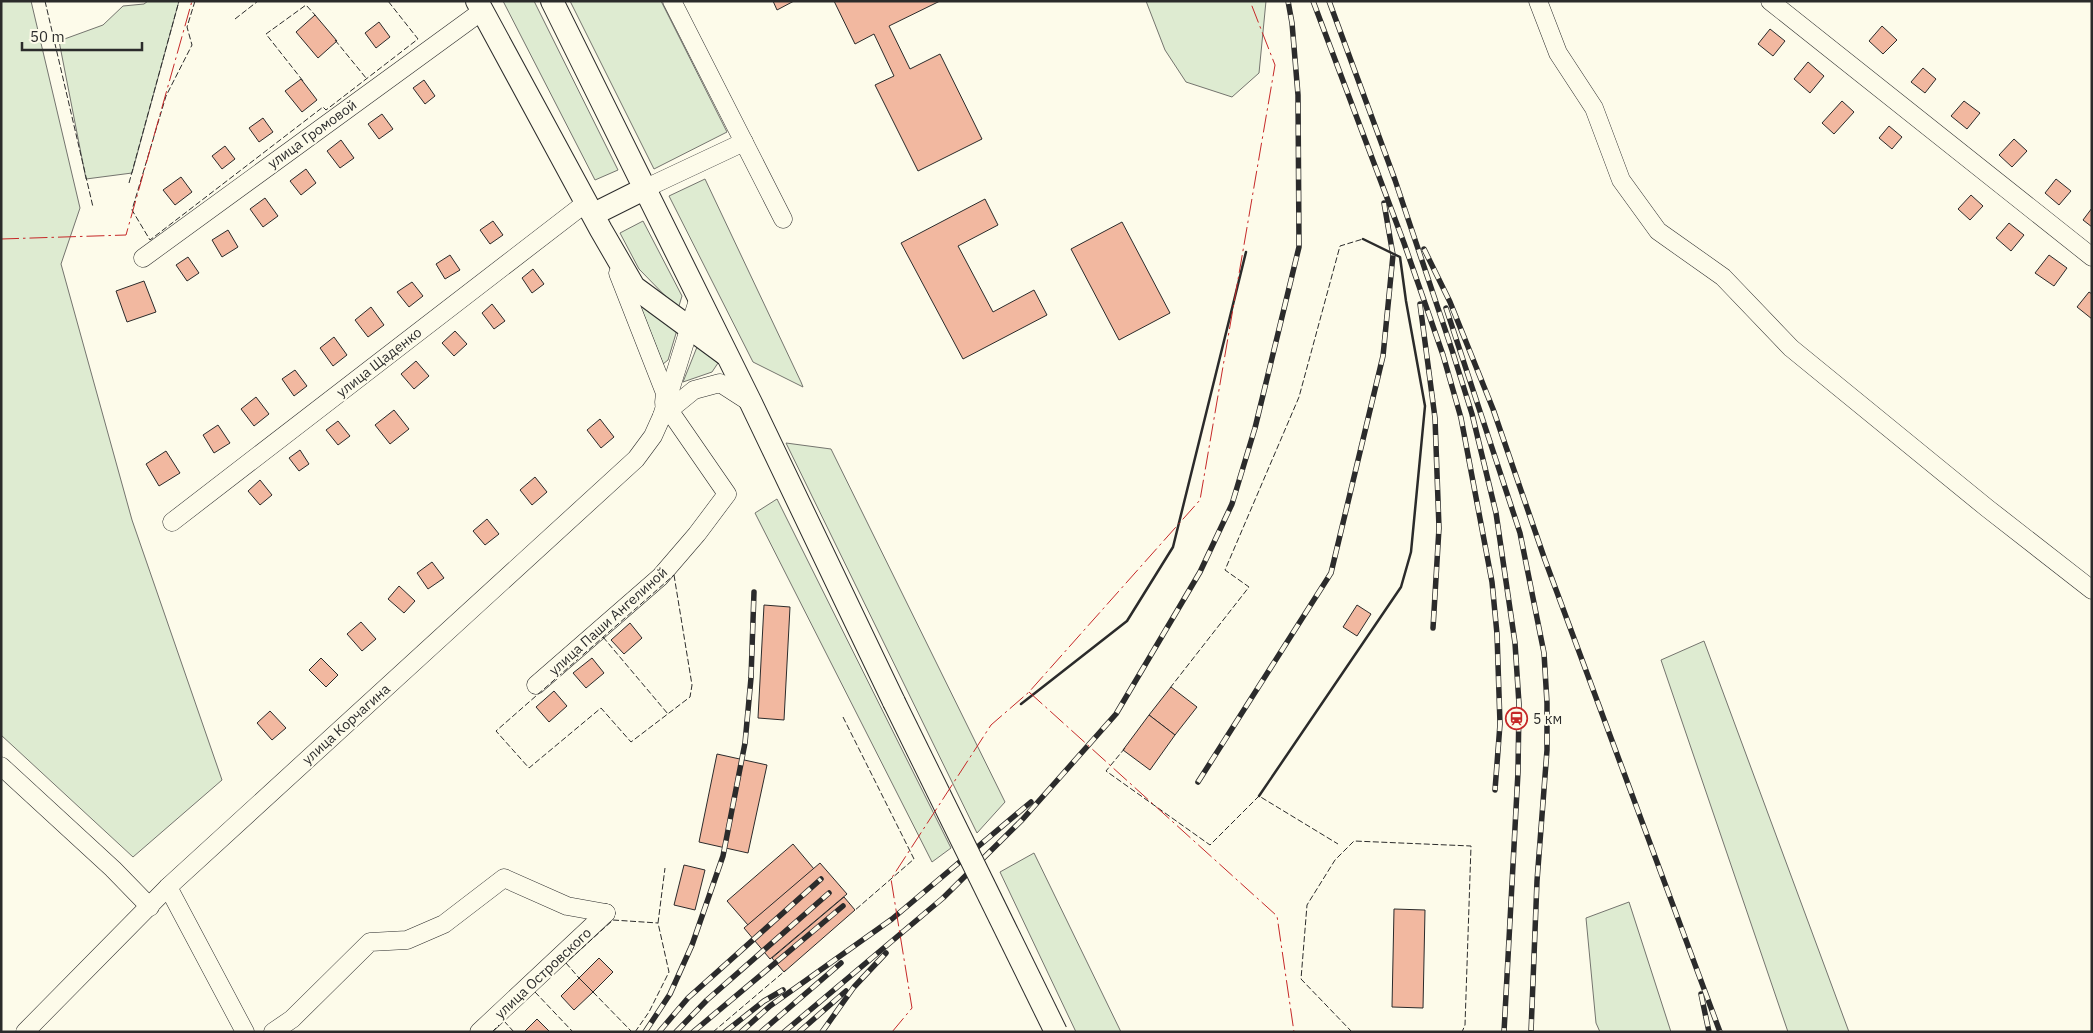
<svg xmlns="http://www.w3.org/2000/svg" width="2093" height="1033" viewBox="0 0 2093 1033" font-family="'IBM Plex Sans',sans-serif">
<style>
.green{fill:#deebd1;stroke:#74746e}
.building{fill:#f2b8a0;stroke:#2b2b2b}
.lines{fill:none;stroke-linecap:round;stroke-linejoin:round}
.minor-casing{stroke:#2b2b2b;stroke-width:19}
.major-casing{stroke:#2b2b2b;stroke-width:24}
.minor{stroke:#fdfbea;stroke-width:18}
.major{stroke:#fdfbea;stroke-width:22}
.rail-casing{stroke:#2b2b2b;stroke-width:5.5}
.rail{stroke:#fdfbea;stroke-width:4;stroke-dasharray:11;stroke-linecap:butt}
.major-bridge-casing{stroke:#2b2b2b;stroke-width:24;stroke-linecap:butt}
.major-bridge{stroke:#fdfbea;stroke-width:22}
.fence{stroke:#2b2b2b;stroke-width:1;stroke-dasharray:6 2.5;stroke-linecap:butt}
.wall{stroke:#2b2b2b;stroke-width:2.5}
.power{stroke:#c62828;stroke-width:1;stroke-dasharray:18 4 2.5 4;stroke-linecap:butt}
.labels{text-anchor:middle;stroke-width:4;stroke-linejoin:round;paint-order:stroke}
.street-label{font-size:14px;fill:#2b2b2b;stroke:#fdfbea}
.poi-label{font-size:14px;fill:#2b2b2b;stroke:#fdfbea;text-anchor:start}
</style>
<rect width="100%" height="100%" fill="#fdfbea"/>
<g class="green">
<path d="M1,1H31L80,208L61,264L132,520L222,780L133,857L1,735Z"/>
<path d="M148,1H179L132,173L86,179L59,41L103,25L123,6L144,4Z"/>
<path d="M503,1H534L618,170L595,180Z"/>
<path d="M570,1H661L727,132L654,169Z"/>
<path d="M1146,1H1266L1259,73L1232,97L1186,82L1165,50Z"/>
<path d="M705,179L801,382L803,387L753,362L669,196Z"/>
<path d="M643,221L682,296L678,309L639,269L620,233Z"/>
<path d="M637,298L677,330L668,360L663,364Z"/>
<path d="M697,347L718,363L712,372L683,382Z"/>
<path d="M786,443L831,449L1005,802L977,833Z"/>
<path d="M777,499L951,848L932,862L755,513Z"/>
<path d="M1704,641L1849,1032H1788L1661,660Z"/>
<path d="M1034,853L1121,1032H1076L1000,872Z"/>
<path d="M1629,902L1671,1032H1600L1596,1023L1586,918Z"/>
</g>
<g class="building">
<path d="M773,1H794L777,10Z"/>
<path d="M834,1H940L889,26L910,69L940,54L982,139L918,171L875,85L894,76L874,34L855,44Z"/>
<path d="M315,15L337,41L318,58L296,32Z"/>
<path d="M379,22L390,37L376,48L365,33Z"/>
<path d="M1882,26L1897,40L1883,54L1869,41Z"/>
<path d="M1770,29L1785,41L1773,56L1758,44Z"/>
<path d="M1808,62L1824,76L1810,93L1794,79Z"/>
<path d="M1923,68L1936,79L1925,93L1911,82Z"/>
<path d="M301,79L317,100L302,112L285,91Z"/>
<path d="M424,80L435,96L425,104L413,88Z"/>
<path d="M1842,101L1854,112L1834,134L1822,123Z"/>
<path d="M1964,101L1980,113L1967,129L1951,116Z"/>
<path d="M382,114L393,129L379,139L368,124Z"/>
<path d="M263,118L273,132L259,142L249,128Z"/>
<path d="M1889,126L1902,137L1892,149L1879,138Z"/>
<path d="M2014,139L2027,151L2012,167L1999,155Z"/>
<path d="M341,140L354,158L340,168L327,151Z"/>
<path d="M225,146L235,159L222,169L212,156Z"/>
<path d="M306,169L316,183L301,195L290,181Z"/>
<path d="M181,177L192,192L175,205L163,190Z"/>
<path d="M2056,179L2071,191L2059,205L2045,193Z"/>
<path d="M1971,195L1983,206L1970,220L1958,209Z"/>
<path d="M265,198L278,216L263,227L250,209Z"/>
<path d="M985,199L998,225L958,246L993,312L1034,290L1047,315L963,359L901,243Z"/>
<path d="M2092,208V227L2083,220Z"/>
<path d="M493,221L503,235L490,244L480,230Z"/>
<path d="M1122,222L1170,313L1119,340L1071,249Z"/>
<path d="M2009,223L2024,235L2011,251L1996,238Z"/>
<path d="M228,230L238,247L222,257L212,240Z"/>
<path d="M450,255L460,270L445,279L436,264Z"/>
<path d="M2049,255L2067,268L2054,286L2035,273Z"/>
<path d="M188,257L199,273L187,281L176,265Z"/>
<path d="M533,269L544,284L532,293L522,278Z"/>
<path d="M144,281L156,312L127,322L116,291Z"/>
<path d="M412,282L423,296L409,307L397,292Z"/>
<path d="M2089,292L2092,294V319L2077,307Z"/>
<path d="M492,304L505,321L494,329L482,313Z"/>
<path d="M371,307L384,325L368,337L355,320Z"/>
<path d="M455,331L467,344L454,356L442,343Z"/>
<path d="M334,337L347,355L333,366L320,348Z"/>
<path d="M416,361L429,376L414,389L401,374Z"/>
<path d="M295,370L307,386L294,396L282,379Z"/>
<path d="M256,397L269,414L254,426L241,409Z"/>
<path d="M394,410L409,429L390,444L375,425Z"/>
<path d="M600,419L614,437L601,448L587,430Z"/>
<path d="M338,421L350,436L338,445L326,430Z"/>
<path d="M218,425L230,443L214,453L203,435Z"/>
<path d="M300,450L309,464L299,471L289,458Z"/>
<path d="M166,451L180,473L159,486L146,464Z"/>
<path d="M535,477L547,492L532,505L520,490Z"/>
<path d="M260,480L272,495L260,505L248,491Z"/>
<path d="M487,519L499,534L485,545L473,531Z"/>
<path d="M432,562L444,578L428,589L417,573Z"/>
<path d="M399,586L415,601L404,613L388,599Z"/>
<path d="M764,605L790,607L784,720L758,718Z"/>
<path d="M1357,605L1371,614L1357,636L1343,627Z"/>
<path d="M361,622L376,639L362,651L347,634Z"/>
<path d="M630,623L642,638L624,654L611,640Z"/>
<path d="M321,658L338,675L326,687L309,670Z"/>
<path d="M592,658L604,673L586,688L573,673Z"/>
<path d="M1171,687L1197,707L1175,735L1149,715Z"/>
<path d="M554,691L567,706L549,722L536,707Z"/>
<path d="M270,711L286,728L272,740L257,723Z"/>
<path d="M1149,715L1175,735L1150,770L1123,750Z"/>
<path d="M717,754L767,765L748,853L699,842Z"/>
<path d="M793,844L814,869L748,925L727,901Z"/>
<path d="M820,863L847,894L770,959L744,928Z"/>
<path d="M684,865L705,870L695,910L674,905Z"/>
<path d="M844,897L855,910L784,972L772,958Z"/>
<path d="M1394,909L1425,910L1423,1008L1392,1007Z"/>
<path d="M599,958L613,972L593,992L579,978Z"/>
<path d="M579,978L593,992L574,1010L561,996Z"/>
<path d="M537,1019L550,1032H524Z"/>
</g>
<g class="lines">
<defs>
<g id="minor">
<path d="M672,1L783,219"/>
<path d="M1538,1L1558,53L1594,108L1621,180L1658,231L1723,277L1791,348L1987,508L2092,590"/>
<path d="M1770,1L2092,257"/>
<path d="M646,188L744,142"/>
<path d="M143,258L482,11"/>
<path d="M618,273L665,393L664,403"/>
<path d="M662,416L694,390L720,383L751,403"/>
<path d="M172,522L587,202"/>
<path d="M536,685L660,577L697,534L727,494L669,410"/>
<path d="M1,766L113,869L150,907"/>
<path d="M168,887L245,1032"/>
<path d="M25,1032L168,887L636,459L653,436L662,416L699,297"/>
<path d="M273,1032L292,1019L370,942L407,940L444,924L504,878L567,906L606,913"/>
<path d="M479,1032L606,913"/>
</g>
<g id="major">
<path d="M477,1L601,230L634,287L725,354"/>
<path d="M552,1L751,403L894,702"/>
<path d="M594,214L646,188"/>
</g>
</defs>
<use href="#minor" class="minor-casing"/>
<use href="#major" class="major-casing"/>
<use href="#minor" class="minor"/>
<use href="#major" class="major"/>
<defs>
<g id="rail">
<path d="M1313,1L1404,243L1443,355L1461,418L1492,582L1497,634L1500,724L1495,790"/>
<path d="M1329,1L1395,180L1452,350L1472,414L1496,513L1515,643L1519,704L1518,772L1504,1032"/>
<path d="M1424,249L1450,302L1493,409L1545,560L1720,1032"/>
<path d="M1420,304L1435,418L1439,528L1433,628"/>
<path d="M1446,308L1520,533L1544,653L1547,703V750L1537,881L1531,1032"/>
<path d="M1198,782L1331,573L1383,356L1393,255L1384,203"/>
<path d="M1701,994L1709,1032"/>
<path d="M645,1032L670,994L692,945L723,856L745,743L751,678L754,592"/>
<path d="M659,1032L688,998L821,879"/>
<path d="M676,1032L707,1000L829,893"/>
<path d="M693,1032L843,906"/>
<path d="M725,1032L764,1001L783,990"/>
<path d="M741,1032L770,1006L892,919L1031,802"/>
<path d="M761,1032L841,963"/>
<path d="M784,1032L943,898L1022,820L1116,714L1200,572L1232,504L1255,428L1299,247L1298,95L1292,23L1288,1"/>
<path d="M799,1032L846,991"/>
<path d="M822,1032L854,987L886,953"/>
</g>
</defs>
<use href="#rail" class="rail-casing"/>
<use href="#rail" class="rail"/>
<defs>
<path id="major-bridge" d="M894,702L1056,1032"/>
</defs>
<use href="#major-bridge" class="major-bridge-casing"/>
<use href="#major-bridge" class="major-bridge"/>
<g class="fence">
<path d="M45,1L93,207"/>
<path d="M195,1L187,27L192,45L166,96L132,210L150,240L323,107L326,110L418,39L388,1"/>
<path d="M235,19L258,1"/>
<path d="M335,40L366,78"/>
<path d="M303,81L266,34L306,5L316,16"/>
<path d="M129,183L179,1"/>
<path d="M674,575L692,685L690,697L631,742L601,708L529,768L496,731Z"/>
<path d="M603,637L668,714"/>
<path d="M1170,688L1249,587L1225,570L1299,397L1340,246L1363,239"/>
<path d="M843,717L914,859L854,911"/>
<path d="M1125,748L1106,771L1210,845L1259,796L1338,844"/>
<path d="M569,960L613,920L658,923"/>
<path d="M566,963L579,978"/>
<path d="M535,992L573,1032"/>
<path d="M593,992L632,1032"/>
<path d="M504,1021L514,1032"/>
<path d="M492,1032L499,1025"/>
<path d="M635,1032L649,1012L669,972L658,923L665,868"/>
<path d="M713,1032L786,970"/>
<path d="M1352,1032L1301,979L1307,905L1335,860L1354,841L1471,846L1465,1025L1462,1032"/>
</g>
<g class="wall">
<path d="M1021,704L1127,621L1173,547L1246,252"/>
<path d="M1259,796L1401,587L1411,552L1425,406L1406,301L1400,257L1363,239"/>
</g>
<g class="power">
<path d="M1,239L126,235L192,1"/>
<path d="M1029,692L1277,916L1294,1032"/>
<path d="M892,1032L912,1008L891,879L991,725L1029,692L1200,500L1275,65L1250,1"/>
</g>
</g>
<defs>
<symbol id="station-ring" viewBox="-11 -11 22 22"><circle r="9.5" fill="#fdfbea" stroke="#c62828" stroke-width="1.5"/><path d="M-3-6H3Q5-6 5-4V2Q5 4 3 4L4.5 6H3L1.5 4h-3L-3 6H-4.5L-3 4Q-5 4-5 2V-4Q-5-6-3-6ZM-3.5-4v3h7v-3ZM-3.5 1v1.5H-2V1ZM2 1v1.5H3.5V1Z" fill="#c62828"/></symbol>
</defs>
<g fill-rule="evenodd">
<use href="#station-ring" x="1504" y="706" width="25" height="25"/>
</g>
<g class="labels">
<g class="street-label">
<text transform="translate(312 134) rotate(-36)" y="5">улица Громовой</text>
<text transform="translate(379 362) rotate(-38)" y="5">улица Щаденко</text>
<text transform="translate(608 621) rotate(-42)" y="5">улица Паши Ангелиной</text>
<text transform="translate(346 724) rotate(-42)" y="5">улица Корчагина</text>
<text transform="translate(543 973) rotate(-43)" y="5">улица Островского</text>
</g>
<g class="poi-label">
<text x="1533" y="724">5 км</text>
</g>
</g>
<rect width="2093" height="1033" fill="none" stroke="#2b2b2b" stroke-width="5"/>
<path d="M22 42v8h120v-8" fill="none" stroke="#2b2b2b" stroke-width="2.5"/>
<text x="30" y="42" font-size="15" fill="#2b2b2b" stroke="#fdfbea" stroke-width="4" paint-order="stroke">50 m</text>
</svg>
